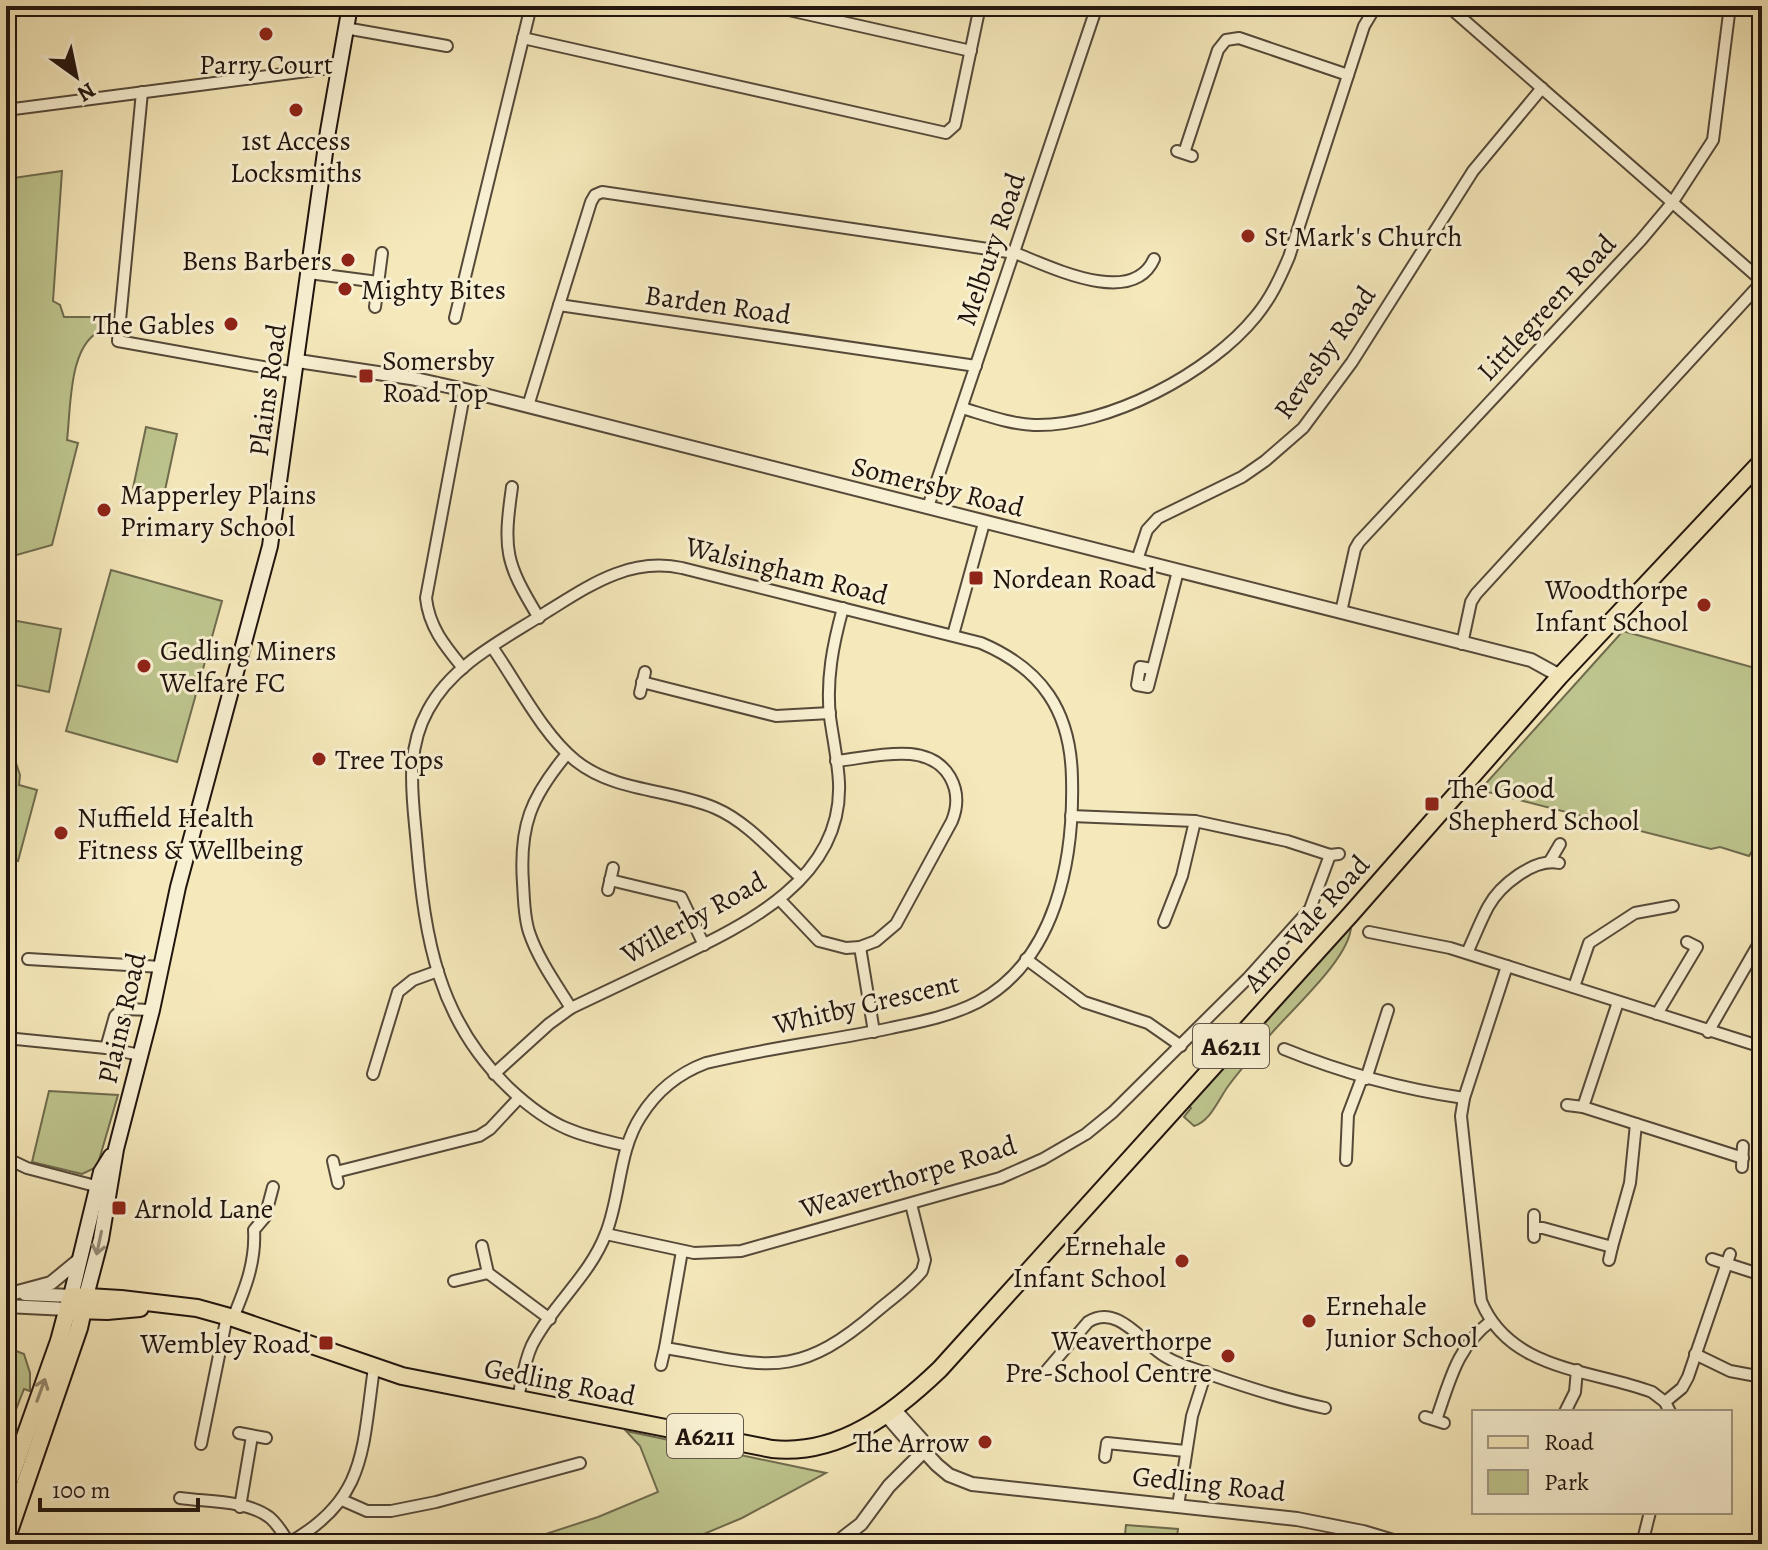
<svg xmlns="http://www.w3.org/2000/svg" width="1768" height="1550" viewBox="0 0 1768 1550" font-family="Alegreya,serif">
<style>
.green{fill:#bec58e;stroke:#6f6c4e;stroke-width:2}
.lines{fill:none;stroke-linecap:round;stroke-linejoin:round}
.minor-casing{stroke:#554939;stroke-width:14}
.tertiary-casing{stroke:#554939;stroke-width:16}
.secondary-casing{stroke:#20140e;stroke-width:18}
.primary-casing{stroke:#20140e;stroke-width:20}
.minor{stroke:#f8f0d2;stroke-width:10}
.tertiary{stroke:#f8f0d2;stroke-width:12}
.secondary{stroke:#f8f0d2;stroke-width:14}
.primary{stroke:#f5e8ba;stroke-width:16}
.oneway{stroke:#978d7a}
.oneway2{stroke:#95896d}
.poi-dot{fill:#8f2418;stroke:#f8f0d2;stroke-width:3}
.labels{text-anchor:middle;stroke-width:6;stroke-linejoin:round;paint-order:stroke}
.shield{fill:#f8f0d2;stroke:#615649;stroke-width:2}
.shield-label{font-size:26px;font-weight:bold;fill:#20140e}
.poi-label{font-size:28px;fill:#20140e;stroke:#f8f0d2;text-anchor:start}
.street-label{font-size:28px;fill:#20140e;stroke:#f8f0d2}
</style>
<rect width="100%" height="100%" fill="#f5e8ba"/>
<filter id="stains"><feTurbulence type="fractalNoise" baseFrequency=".0025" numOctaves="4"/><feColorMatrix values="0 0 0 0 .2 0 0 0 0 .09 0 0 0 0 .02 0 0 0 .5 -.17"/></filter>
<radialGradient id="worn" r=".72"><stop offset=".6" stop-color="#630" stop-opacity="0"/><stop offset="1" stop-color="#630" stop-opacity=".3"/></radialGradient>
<g class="green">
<path d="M62,171L53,301L60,305L64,317H104L103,330C68,342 71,409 67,440L78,443L52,545L6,558V179Z"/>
<path d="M146,427L177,434L164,495L133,488Z"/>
<path d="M111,570L222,601L177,762L66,731Z"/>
<path d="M6,619L61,629L49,692L6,683Z"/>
<path d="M1623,631L1762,670V835L1749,856L1720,847L1711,849L1480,790Z"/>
<path d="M6,761L16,763L20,775L19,785L37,790L18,861L6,859Z"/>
<path d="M1351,925C1352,958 1285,1015 1264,1042C1253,1056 1240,1070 1229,1085C1219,1098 1211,1121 1194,1126L1184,1117L1191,1108L1188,1105Z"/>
<path d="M49,1091L118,1095L97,1167L82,1174L32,1162Z"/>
<path d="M6,1347L24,1354L30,1373V1391L24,1389L6,1435Z"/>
<path d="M626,1431L826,1473L742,1518L680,1544H515L598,1517L658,1492L640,1446Z"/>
<path d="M1126,1525L1178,1529L1176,1544H1124Z"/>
</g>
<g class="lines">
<defs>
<g id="minor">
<path d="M771,6L971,51"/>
<path d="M1448,6L1762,281"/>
<path d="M345,28L447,46"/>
<path d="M523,38L946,133L955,125L980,6"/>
<path d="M142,92L118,341L296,373"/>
<path d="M6,110L338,67"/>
<path d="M1177,151L1192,156"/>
<path d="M1184,153L1218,50L1226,40L1239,38L1348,75"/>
<path d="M309,273L378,282"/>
<path d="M559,305L591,202L595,195L602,192L1015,253C1051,267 1132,308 1154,259"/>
<path d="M375,307L382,253"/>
<path d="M455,318L531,6"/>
<path d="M528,406L559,305L976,366"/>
<path d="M962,408C986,415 1010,424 1034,425C1108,427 1210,373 1256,316C1271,298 1280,278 1289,257L1364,26L1376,6"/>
<path d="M512,487C503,551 505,562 539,618"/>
<path d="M928,507L1097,6"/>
<path d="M1137,560L1147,530L1158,518L1242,477L1265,461L1303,428L1352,362L1473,171L1542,88"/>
<path d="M1341,612L1355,549L1359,542L1641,240L1672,203L1713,140L1730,6"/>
<path d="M953,635L984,523"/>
<path d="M1462,644L1471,602L1476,594L1762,282"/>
<path d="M492,647C516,681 543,735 576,761C615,792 670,789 715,808C748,822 775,855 801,878"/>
<path d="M463,668C445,646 429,627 426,598L465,390"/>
<path d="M1152,669L1140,667L1137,685L1148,687L1178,571"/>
<path d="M642,682L776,716L830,713"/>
<path d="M640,693L645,672"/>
<path d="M567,754C531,797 519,826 523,883C524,899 524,917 529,932C538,959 556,984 571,1008"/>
<path d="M1071,816L1195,821L1287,841L1330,855L1339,854"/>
<path d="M1550,861L1560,844"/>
<path d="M610,880L681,897L704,945"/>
<path d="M608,890L613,868"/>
<path d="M780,900L819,941L846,948L860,947L876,941L896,924L952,821C958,806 958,791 950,777C928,739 871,758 836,761"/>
<path d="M1164,922L1182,876L1195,821"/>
<path d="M1369,932L1450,948L1762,1047"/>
<path d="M860,947L874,1032"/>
<path d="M1467,953C1474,938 1480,922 1488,907C1500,885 1534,858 1559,863"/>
<path d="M28,959L161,967"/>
<path d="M1026,959L1084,1002L1148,1023L1181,1046"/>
<path d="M1507,966L1464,1098L1461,1116L1481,1301C1510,1371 1590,1369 1652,1392L1665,1402L1670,1412"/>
<path d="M1574,987L1589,943L1635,913L1673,906"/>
<path d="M1618,1002L1583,1107L1743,1158"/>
<path d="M1657,1014L1697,947L1687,942"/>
<path d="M1708,1032L1762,938"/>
<path d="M6,1038L106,1048L115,1016L122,1009L152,1010"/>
<path d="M106,1048L140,1055"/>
<path d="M1284,1049C1343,1073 1401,1089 1464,1098"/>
<path d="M373,1074L398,992L413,980L438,971"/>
<path d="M494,1074L549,1024L571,1008C604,992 637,977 670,961C743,926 843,880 839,783C838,761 833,739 830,717C826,679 833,644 843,608"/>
<path d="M1366,1079L1388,1010"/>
<path d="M1567,1105L1583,1107"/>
<path d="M6,1158L27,1168L103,1188"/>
<path d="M1346,1160L1348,1115L1362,1078"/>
<path d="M333,1161L338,1183"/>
<path d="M1742,1167L1743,1146"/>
<path d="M336,1172L479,1136L490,1129L519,1098"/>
<path d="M1534,1228H1543L1612,1247L1630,1183L1636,1124"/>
<path d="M606,1234L694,1253L741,1251L1000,1178L1043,1159L1086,1134L1113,1112L1249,977L1310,909L1330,855"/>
<path d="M1534,1237V1215"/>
<path d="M682,1251L665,1348C763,1364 793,1384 876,1312C891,1299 909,1287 922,1271L925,1260L911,1204"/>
<path d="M1712,1259L1762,1275"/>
<path d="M1609,1260L1612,1247"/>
<path d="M488,1273L550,1319"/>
<path d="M454,1281L488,1273L482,1246"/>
<path d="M233,1318C245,1289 256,1262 254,1230L265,1217L273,1187"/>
<path d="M1695,1354L1730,1371L1762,1377"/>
<path d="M661,1365L665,1348"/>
<path d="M1047,1370L1088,1322C1118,1303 1142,1343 1166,1357C1181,1366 1196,1369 1212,1375C1249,1388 1287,1400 1325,1408"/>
<path d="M518,1398C522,1381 524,1362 532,1345C552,1305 590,1276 606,1233C621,1195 618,1151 641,1116C656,1092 679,1073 706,1063C766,1048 829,1041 891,1028C920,1022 951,1016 978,1002C1056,960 1074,860 1072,779C1071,711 1042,669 981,643L682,568C630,557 590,585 548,611C505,639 453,663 428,710C404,753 413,799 417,846C425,939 438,1020 509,1088C526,1104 546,1120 568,1129C587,1137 607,1141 627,1146"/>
<path d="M1665,1402L1682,1388L1688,1377L1730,1254"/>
<path d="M1565,1412L1575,1392L1577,1370"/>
<path d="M1425,1417L1444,1423"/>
<path d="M1436,1420C1450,1381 1456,1348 1491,1321"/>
<path d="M239,1433L266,1438"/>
<path d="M201,1444L227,1316"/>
<path d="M1105,1457L1107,1443L1185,1451"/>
<path d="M180,1498C207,1502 246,1500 269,1517C278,1524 283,1534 289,1543"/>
<path d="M342,1500L367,1511H391L436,1502L580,1463"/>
<path d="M1178,1506L1192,1416L1206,1372"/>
<path d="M240,1507L252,1436"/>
<path d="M287,1544C367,1500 362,1450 374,1368"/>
<path d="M1642,1544L1650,1512"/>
<path d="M1757,1544L1760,1533"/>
</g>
<g id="tertiary">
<path d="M298,361L411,378L465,390L1531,660L1560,676"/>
<path d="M14,1293L51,1283L79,1260"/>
<path d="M25,1294L71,1296"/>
<path d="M6,1306L67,1309"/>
<path d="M894,1409L922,1440L924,1451L937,1465L949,1475L972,1484L1297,1519L1363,1532L1403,1544"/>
<path d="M886,1415L913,1446L924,1451"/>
<path d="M835,1544L861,1524L889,1486L924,1451"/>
</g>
<g id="secondary">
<path d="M71,1296L101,1172L111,1156"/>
<path d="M86,1296L101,1239L116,1149L152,1010L178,887L270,546L328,131L350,6"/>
</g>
<g id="primary">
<path d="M75,1310L107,1311L140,1308"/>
<path d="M6,1490L59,1341L71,1296L121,1299L197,1308L233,1318L402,1376L772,1449C839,1456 894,1413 940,1369L1351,914L1560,676L1762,461"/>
<path d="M6,1540L79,1328L86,1296"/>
</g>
</defs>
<use href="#minor" class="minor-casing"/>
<use href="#tertiary" class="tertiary-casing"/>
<use href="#secondary" class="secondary-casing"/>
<use href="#primary" class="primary-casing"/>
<use href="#minor" class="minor"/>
<use href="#tertiary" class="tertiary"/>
<use href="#secondary" class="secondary"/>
<use href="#primary" class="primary"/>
</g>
<defs><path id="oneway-shaft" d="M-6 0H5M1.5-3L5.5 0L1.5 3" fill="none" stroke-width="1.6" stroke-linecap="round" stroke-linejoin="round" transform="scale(2)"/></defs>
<use class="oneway" href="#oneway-shaft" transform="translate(99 1243) rotate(102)"/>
<use class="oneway2" href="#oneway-shaft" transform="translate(41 1390) rotate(-70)"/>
<g class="poi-dot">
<circle cx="266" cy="34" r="8"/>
<circle cx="296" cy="110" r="8"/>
<circle cx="1248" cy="236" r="8"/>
<circle cx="348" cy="260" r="8"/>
<circle cx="345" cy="289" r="8"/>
<circle cx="231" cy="324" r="8"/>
<rect x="358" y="368" width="16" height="16" rx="4"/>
<circle cx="104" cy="510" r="8"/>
<rect x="968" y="570" width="16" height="16" rx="4"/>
<circle cx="1704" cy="605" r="8"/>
<circle cx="144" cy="666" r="8"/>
<circle cx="319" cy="759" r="8"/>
<rect x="1424" y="796" width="16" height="16" rx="4"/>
<circle cx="61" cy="833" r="8"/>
<rect x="111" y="1200" width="16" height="16" rx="4"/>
<circle cx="1182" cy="1261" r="8"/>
<circle cx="1309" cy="1321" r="8"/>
<rect x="318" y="1335" width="16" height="16" rx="4"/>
<circle cx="1228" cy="1356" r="8"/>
<circle cx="985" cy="1442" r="8"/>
</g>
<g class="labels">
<g class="shield">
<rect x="1193" y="1024" width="76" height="44" rx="6"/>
<rect x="667" y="1414" width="76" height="44" rx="6"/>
</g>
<g class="shield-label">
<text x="1231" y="1055">A6211</text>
<text x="705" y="1445">A6211</text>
</g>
<g class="poi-label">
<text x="266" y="74" text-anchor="middle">Parry Court</text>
<text x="296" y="150" text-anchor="middle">1st Access<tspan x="296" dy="32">Locksmiths</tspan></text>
<text x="1264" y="246">St Mark's Church</text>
<text x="332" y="270" text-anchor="end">Bens Barbers</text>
<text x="361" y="299">Mighty Bites</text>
<text x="215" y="334" text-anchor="end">The Gables</text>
<text x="382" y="370">Somersby<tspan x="382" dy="32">Road Top</tspan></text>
<text x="120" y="504">Mapperley Plains<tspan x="120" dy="32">Primary School</tspan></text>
<text x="992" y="588">Nordean Road</text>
<text x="1688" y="599" text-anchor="end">Woodthorpe<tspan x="1688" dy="32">Infant School</tspan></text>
<text x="160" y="660">Gedling Miners<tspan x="160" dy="32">Welfare FC</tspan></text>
<text x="335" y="769">Tree Tops</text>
<text x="1448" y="798">The Good<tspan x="1448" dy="32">Shepherd School</tspan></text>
<text x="77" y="827">Nuffield Health<tspan x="77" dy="32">Fitness &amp; Wellbeing</tspan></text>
<text x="135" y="1218">Arnold Lane</text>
<text x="1166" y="1255" text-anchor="end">Ernehale<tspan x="1166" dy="32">Infant School</tspan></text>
<text x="1325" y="1315">Ernehale<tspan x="1325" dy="32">Junior School</tspan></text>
<text x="1212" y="1350" text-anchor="end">Weaverthorpe<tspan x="1212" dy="32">Pre-School Centre</tspan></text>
<text x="310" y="1353" text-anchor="end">Wembley Road</text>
<text x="969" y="1452" text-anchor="end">The Arrow</text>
</g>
<g class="street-label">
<text transform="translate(990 249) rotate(-71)" y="10">Melbury Road</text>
<text transform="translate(718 304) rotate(8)" y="10">Barden Road</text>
<text transform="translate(1546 307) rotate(-47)" y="10">Littlegreen Road</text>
<text transform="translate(1324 352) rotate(-55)" y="10">Revesby Road</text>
<text transform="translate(267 390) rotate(-82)" y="10">Plains Road</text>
<text transform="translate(938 486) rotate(14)" y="10">Somersby Road</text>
<text transform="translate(787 570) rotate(14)" y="10">Walsingham Road</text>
<text transform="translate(693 917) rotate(-29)" y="10">Willerby Road</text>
<text transform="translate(1306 923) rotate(-48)" y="10">Arno Vale Road</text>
<text transform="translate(866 1003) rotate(-13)" y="10">Whitby Crescent</text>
<text transform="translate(121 1018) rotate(-77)" y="10">Plains Road</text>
<text transform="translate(908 1176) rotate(-17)" y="10">Weaverthorpe Road</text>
<text transform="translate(560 1381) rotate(11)" y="10">Gedling Road</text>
<text transform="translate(1209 1483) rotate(6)" y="10">Gedling Road</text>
</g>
</g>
<rect width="1768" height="1550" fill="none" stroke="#f5e8ba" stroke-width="32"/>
<rect x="8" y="8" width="1752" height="1534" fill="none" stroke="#20140e" stroke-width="4"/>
<rect x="16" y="16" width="1736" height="1518" fill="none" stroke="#20140e" stroke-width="2"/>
<rect x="1472" y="1410" width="260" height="104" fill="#f8f0d2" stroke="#a29884" stroke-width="2"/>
<rect x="1488" y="1436" width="40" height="12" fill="#f5e8ba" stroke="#a29884" stroke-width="2"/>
<text x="1544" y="1450" font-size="24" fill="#20140e">Road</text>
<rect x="1488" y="1470" width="40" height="24" fill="#bec58e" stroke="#a29884" stroke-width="2"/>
<text x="1544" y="1490" font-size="24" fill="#20140e">Park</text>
<g transform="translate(76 76) rotate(147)" stroke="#f8f0d2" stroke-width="6" paint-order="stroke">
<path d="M0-6L14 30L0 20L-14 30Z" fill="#20140e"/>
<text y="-12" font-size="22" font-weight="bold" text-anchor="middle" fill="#20140e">N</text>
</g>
<path d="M40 1498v12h158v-12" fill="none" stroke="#20140e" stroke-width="4"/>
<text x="52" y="1498" font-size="24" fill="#20140e" stroke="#f8f0d2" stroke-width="6" paint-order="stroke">100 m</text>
<rect width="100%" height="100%" filter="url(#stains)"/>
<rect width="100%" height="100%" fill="url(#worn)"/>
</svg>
